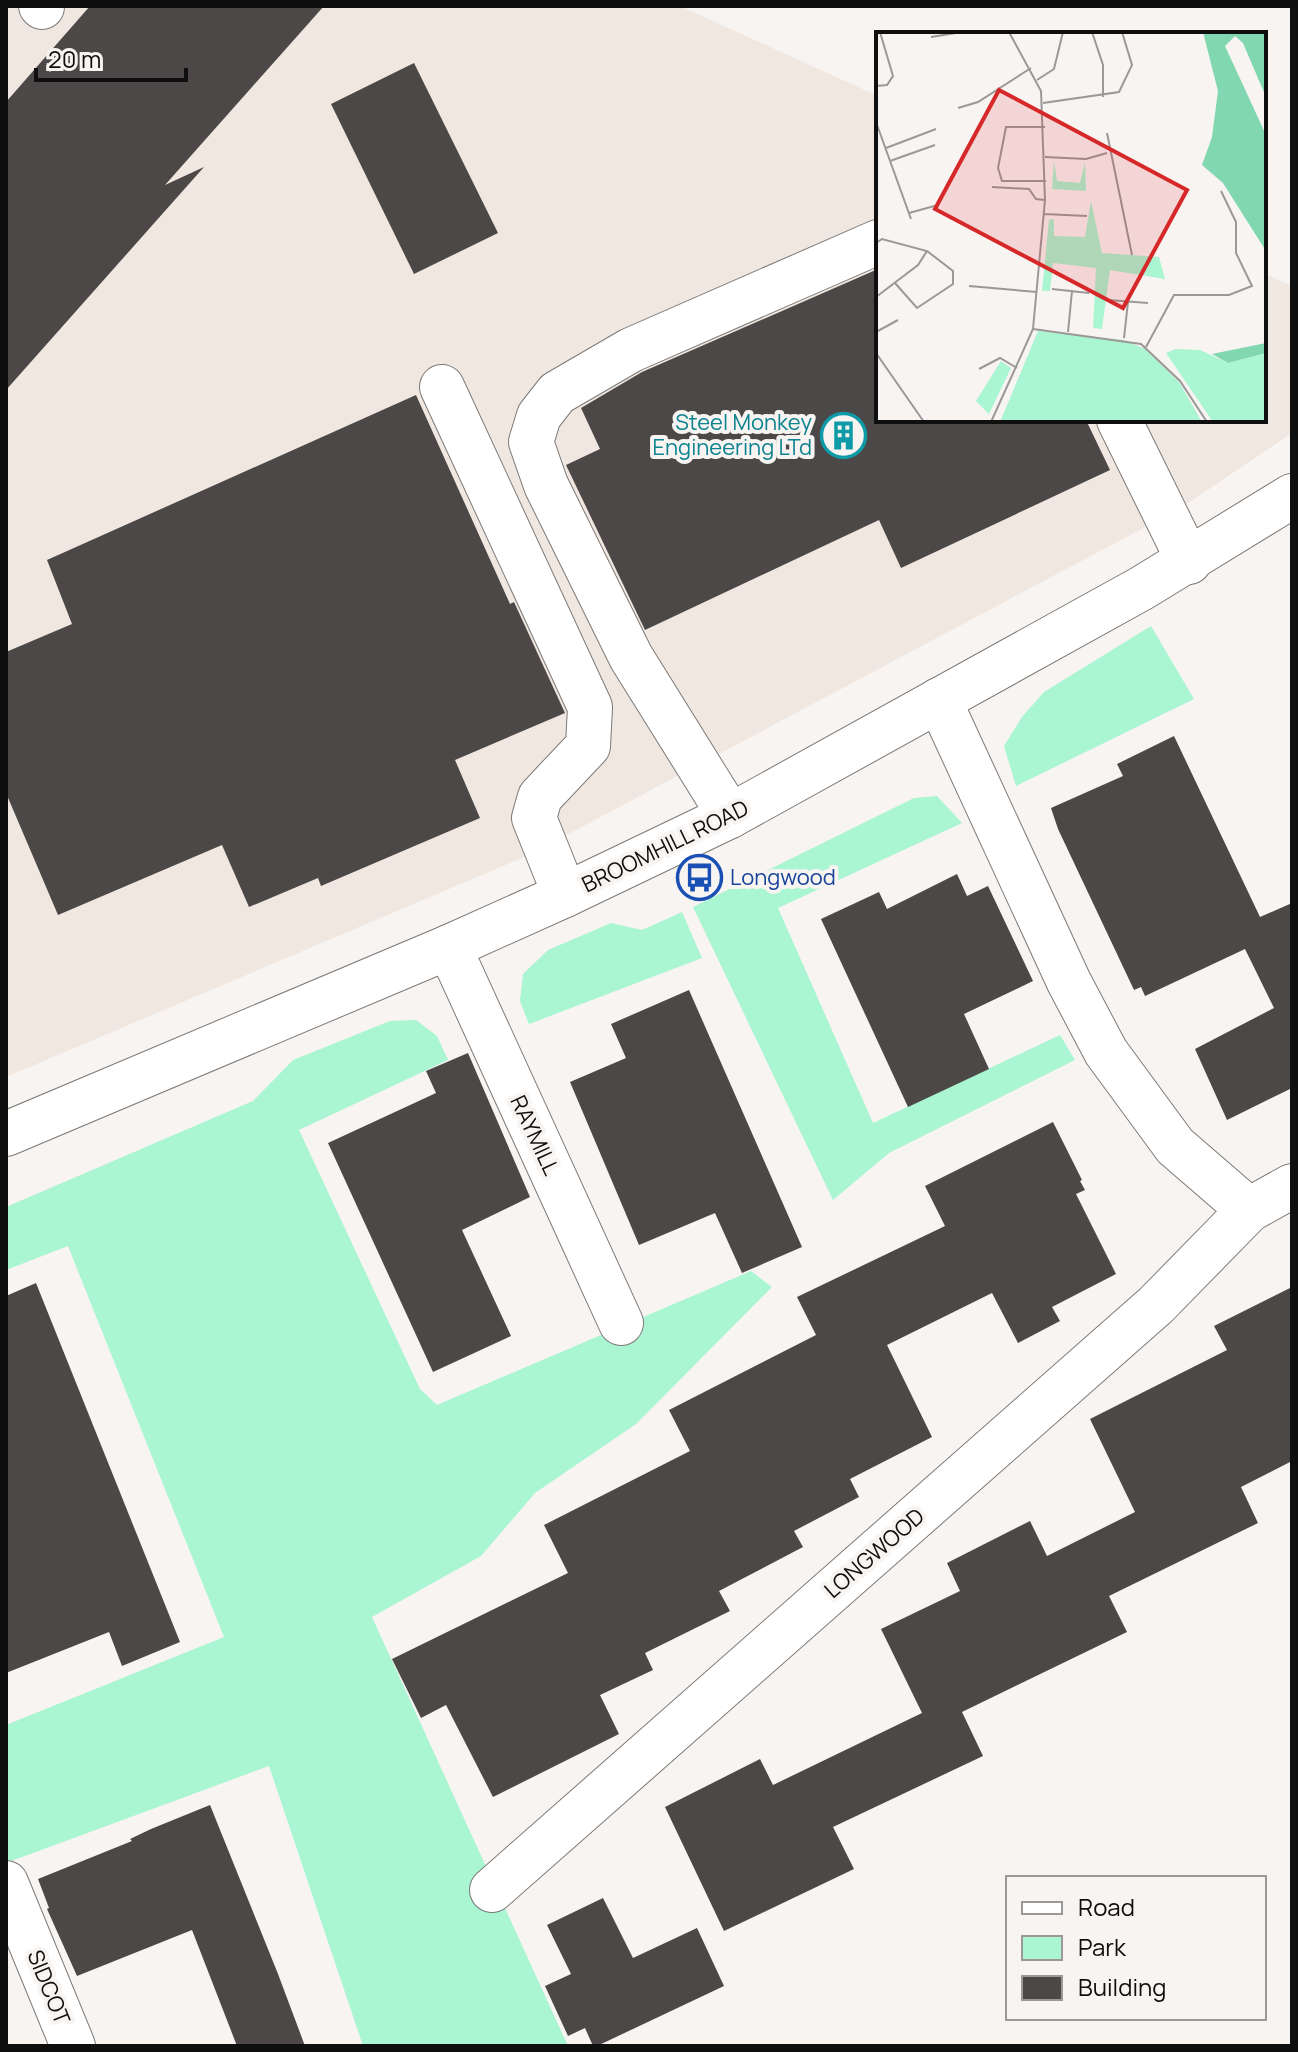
<svg xmlns="http://www.w3.org/2000/svg" width="1298" height="2052" viewBox="0 0 1298 2052" font-family="Manrope,sans-serif">
<style>
.built{fill:#f0e7e0}
.green{fill:#aaf5d2}
.building{fill:#4b4847}
.lines{fill:none;stroke-linecap:round;stroke-linejoin:round}
.minor-casing{stroke:#7c7977;stroke-width:46}
.minor{stroke:#fff;stroke-width:44}
.labels{text-anchor:middle;stroke-width:8;stroke-linejoin:round;paint-order:stroke}
.culture-label{font-size:22px;fill:#0d838f;stroke:#f7f4f2;text-anchor:end}
.street-label{font-size:22px;fill:#100f0f;stroke:#f7f4f2}
.transit-label{font-size:22px;fill:#164399;stroke:#f7f4f2;text-anchor:start}
.inset-road{fill:none;stroke:#9b9897;stroke-width:2}
.view{fill:#d62828;fill-opacity:0.15;stroke:#d62828;stroke-width:4}
.inset-edge{fill:none;stroke:#100f0f;stroke-width:4}
</style>
<rect width="100%" height="100%" fill="#f7f4f2"/>
<path class="built" d="M6,6H680L878,96V420H1264V273L1292,286V433L1181,508L529,855L6,1077Z"/>
<g class="green">
<path d="M1151,626L1194,699L1016,786L1004,746L1022,717L1044,692Z"/>
<path d="M937,796L962,823L778,908L873,1123L1060,1035L1075,1060L889,1153L833,1200L693,907L914,798Z"/>
<path d="M682,912L702,958L529,1024L520,1001L523,974L548,950L611,923L642,930Z"/>
<path d="M416,1020L437,1036L448,1060L299,1130L420,1389L437,1405L751,1271L772,1287L636,1424L535,1493L481,1556L372,1617L568,2046H363L269,1766L6,1863V1725L224,1637L68,1246L6,1270V1207L253,1101L293,1060L390,1021Z"/>
</g>
<g class="building">
<path d="M90,6H324L165,185L204,167L6,390V102Z"/>
<path d="M414,63L498,233L414,274L331,104Z"/>
<path d="M878,269V420H1086L1110,470L901,568L879,520L645,630L566,465L600,449L581,408L642,372Z"/>
<path d="M416,395L510,604L514,602L565,713L455,760L480,818L321,886L318,878L249,907L222,845L58,915L6,793V652L72,624L47,560Z"/>
<path d="M1174,736L1260,917L1292,903V1088L1227,1120L1195,1049L1274,1008L1245,949L1145,996L1141,987L1134,990L1058,829L1051,808L1123,776L1117,764Z"/>
<path d="M957,874L967,896L988,886L1033,981L964,1014L989,1069L908,1107L821,919L879,892L887,909Z"/>
<path d="M689,990L802,1247L742,1273L715,1213L639,1245L570,1082L626,1058L611,1024Z"/>
<path d="M468,1053L530,1197L462,1230L511,1336L433,1372L328,1143L436,1093L426,1071Z"/>
<path d="M1053,1122L1082,1180L1080,1181L1085,1190L1076,1194L1116,1274L1052,1307L1060,1321L1018,1343L992,1293L887,1345L932,1437L850,1479L859,1497L794,1531L803,1547L719,1591L730,1611L645,1653L653,1670L600,1695L619,1734L493,1797L446,1705L421,1718L392,1659L568,1573L544,1525L690,1451L669,1410L816,1335L797,1297L945,1226L925,1186Z"/>
<path d="M36,1283L180,1642L122,1666L109,1632L6,1673V1296Z"/>
<path d="M1292,1287V1461L1241,1487L1258,1523L1109,1596L1127,1632L962,1712L983,1756L833,1827L854,1869L724,1931L665,1807L760,1759L773,1785L922,1713L881,1629L960,1591L947,1563L1030,1521L1047,1556L1135,1512L1090,1419L1227,1350L1214,1326Z"/>
<path d="M210,1805L278,1974L305,2046H237L192,1930L77,1976L47,1909L49,1908L38,1879L132,1841L130,1839L151,1829Z"/>
<path d="M603,1898L633,1958L697,1928L724,1986L597,2046H593L585,2028L568,2036L545,1986L571,1974L547,1925Z"/>
</g>
<g class="lines">
<defs>
<g id="minor">
<path d="M41,6L42,7"/>
<path d="M442,387L590,707L588,746L540,797L534,818L565,895"/>
<path d="M1119,420L1189,562"/>
<path d="M939,700L1069,982L1106,1052L1175,1146L1249,1210"/>
<path d="M730,816L631,657L546,485L531,442L539,416L557,393L631,350L878,242"/>
<path d="M449,947L621,1323"/>
<path d="M6,1134L449,947L565,895L730,816L1142,588L1292,496"/>
<path d="M6,1883L73,2046"/>
<path d="M492,1890L1156,1305L1249,1210L1292,1186"/>
</g>
</defs>
<use href="#minor" class="minor-casing"/>
<use href="#minor" class="minor"/>
</g>
<defs>
<symbol id="building-ring" viewBox="-11 -11 22 22"><circle r="9.5" fill="#f7f4f2" stroke="#0f9aa8" stroke-width="1.5"/><path d="M-4-6H4V6H1V3H-1V6H-4ZM-2.5-4.3h1.7v1.8h-1.7ZM.8-4.3h1.7v1.8H.8ZM-2.5-1h1.7V.8h-1.7ZM.8-1h1.7V.8H.8Z" fill="#0f9aa8"/></symbol>
<symbol id="bus-ring" viewBox="-11 -11 22 22"><circle r="9.5" fill="#f7f4f2" stroke="#1a4fb4" stroke-width="1.5"/><path d="M-5-6H5V4H4V6H2V4H-2V6H-4V4H-5ZM-3.5-4V0h7V-4ZM-3.5 1.2v1.5H-2V1.2ZM2 1.2v1.5H3.5V1.2Z" fill="#1a4fb4"/></symbol>
</defs>
<g fill-rule="evenodd">
<use href="#building-ring" x="818" y="410" width="51" height="51"/>
<use href="#bus-ring" x="674" y="852" width="51" height="51"/>
</g>
<g class="labels">
<g class="culture-label">
<text x="812" y="430">Steel Monkey<tspan x="812" dy="25">Engineering LTd</tspan></text>
</g>
<g class="street-label">
<text transform="translate(665 846) rotate(-26)" y="8">BROOMHILL ROAD</text>
<text transform="translate(535 1135) rotate(65)" y="8">RAYMILL</text>
<text transform="translate(874 1553) rotate(-41)" y="8">LONGWOOD</text>
<text transform="translate(49 1987) rotate(68)" y="8">SIDCOT</text>
</g>
<g class="transit-label">
<text x="730" y="885">Longwood</text>
</g>
</g>
<g transform="translate(876 32)">
<rect width="390" height="390" fill="#f7f4f2"/>
<path d="M178,129L181,149L204,151L209,130L210,159L176,157ZM215,169L226,221L283,225L289,247L234,238L226,297L217,296L220,236L177,231L174,259H166L173,188L178,187V204L209,205ZM162,299L248,308L269,317L303,350L326,390H124ZM300,317L324,318L352,331L390,321V390H337L290,321ZM125,329L135,336L113,382L100,369Z" fill="#aaf5d2"/>
<path d="M327,0H390V65L367,11L359,4L349,14L390,103V219L347,151L326,133L336,105L342,59ZM390,311V321L352,331L336,322Z" fill="#80d7b0"/>
<path class="inset-road" d="M216,0L227,33V65M55,5L86,0M161,48L178,37L187,0M0,54L11,53L17,44L4,0M167,71L243,60L256,33L246,0M82,76L102,70L155,36M0,90L35,187M169,95H130L122,136L126,149H170M231,101L256,223M10,116L60,97M169,125L210,127L231,121M14,129L59,113M116,155L153,157L160,167L169,168M33,181L62,173M168,182L211,184M0,211L6,207L51,219L42,233L0,265M19,251L41,276L77,252V239L51,219M93,254L161,260M176,257L213,261M232,268L272,271M157,297L265,312L304,349L331,390M0,300L22,288M192,300L196,259M248,306L252,270M270,315L298,263H353L376,254L360,221V190L345,159M0,321L48,390M103,337L124,326L141,336M115,390L157,297L169,168L165,59L133,0"/>
<path class="view" d="M123,58L311,158L247,276L59,177Z"/>
<rect width="390" height="390" class="inset-edge"/>
</g>
<rect width="1298" height="2052" fill="none" stroke="#100f0f" stroke-width="16"/>
<rect x="1006" y="1876" width="260" height="144" fill="#f7f4f2" stroke="#9b9897" stroke-width="2"/>
<rect x="1022" y="1902" width="40" height="12" fill="#ffffff" stroke="#9b9897" stroke-width="2"/>
<text x="1078" y="1916" font-size="24" fill="#100f0f">Road</text>
<rect x="1022" y="1936" width="40" height="24" fill="#aaf5d2" stroke="#9b9897" stroke-width="2"/>
<text x="1078" y="1956" font-size="24" fill="#100f0f">Park</text>
<rect x="1022" y="1976" width="40" height="24" fill="#4b4847" stroke="#9b9897" stroke-width="2"/>
<text x="1078" y="1996" font-size="24" fill="#100f0f">Building</text>
<path d="M36 68v12h150v-12" fill="none" stroke="#100f0f" stroke-width="4"/>
<text x="48" y="68" font-size="24" fill="#100f0f" stroke="#f7f4f2" stroke-width="6" paint-order="stroke">20 m</text>
</svg>
